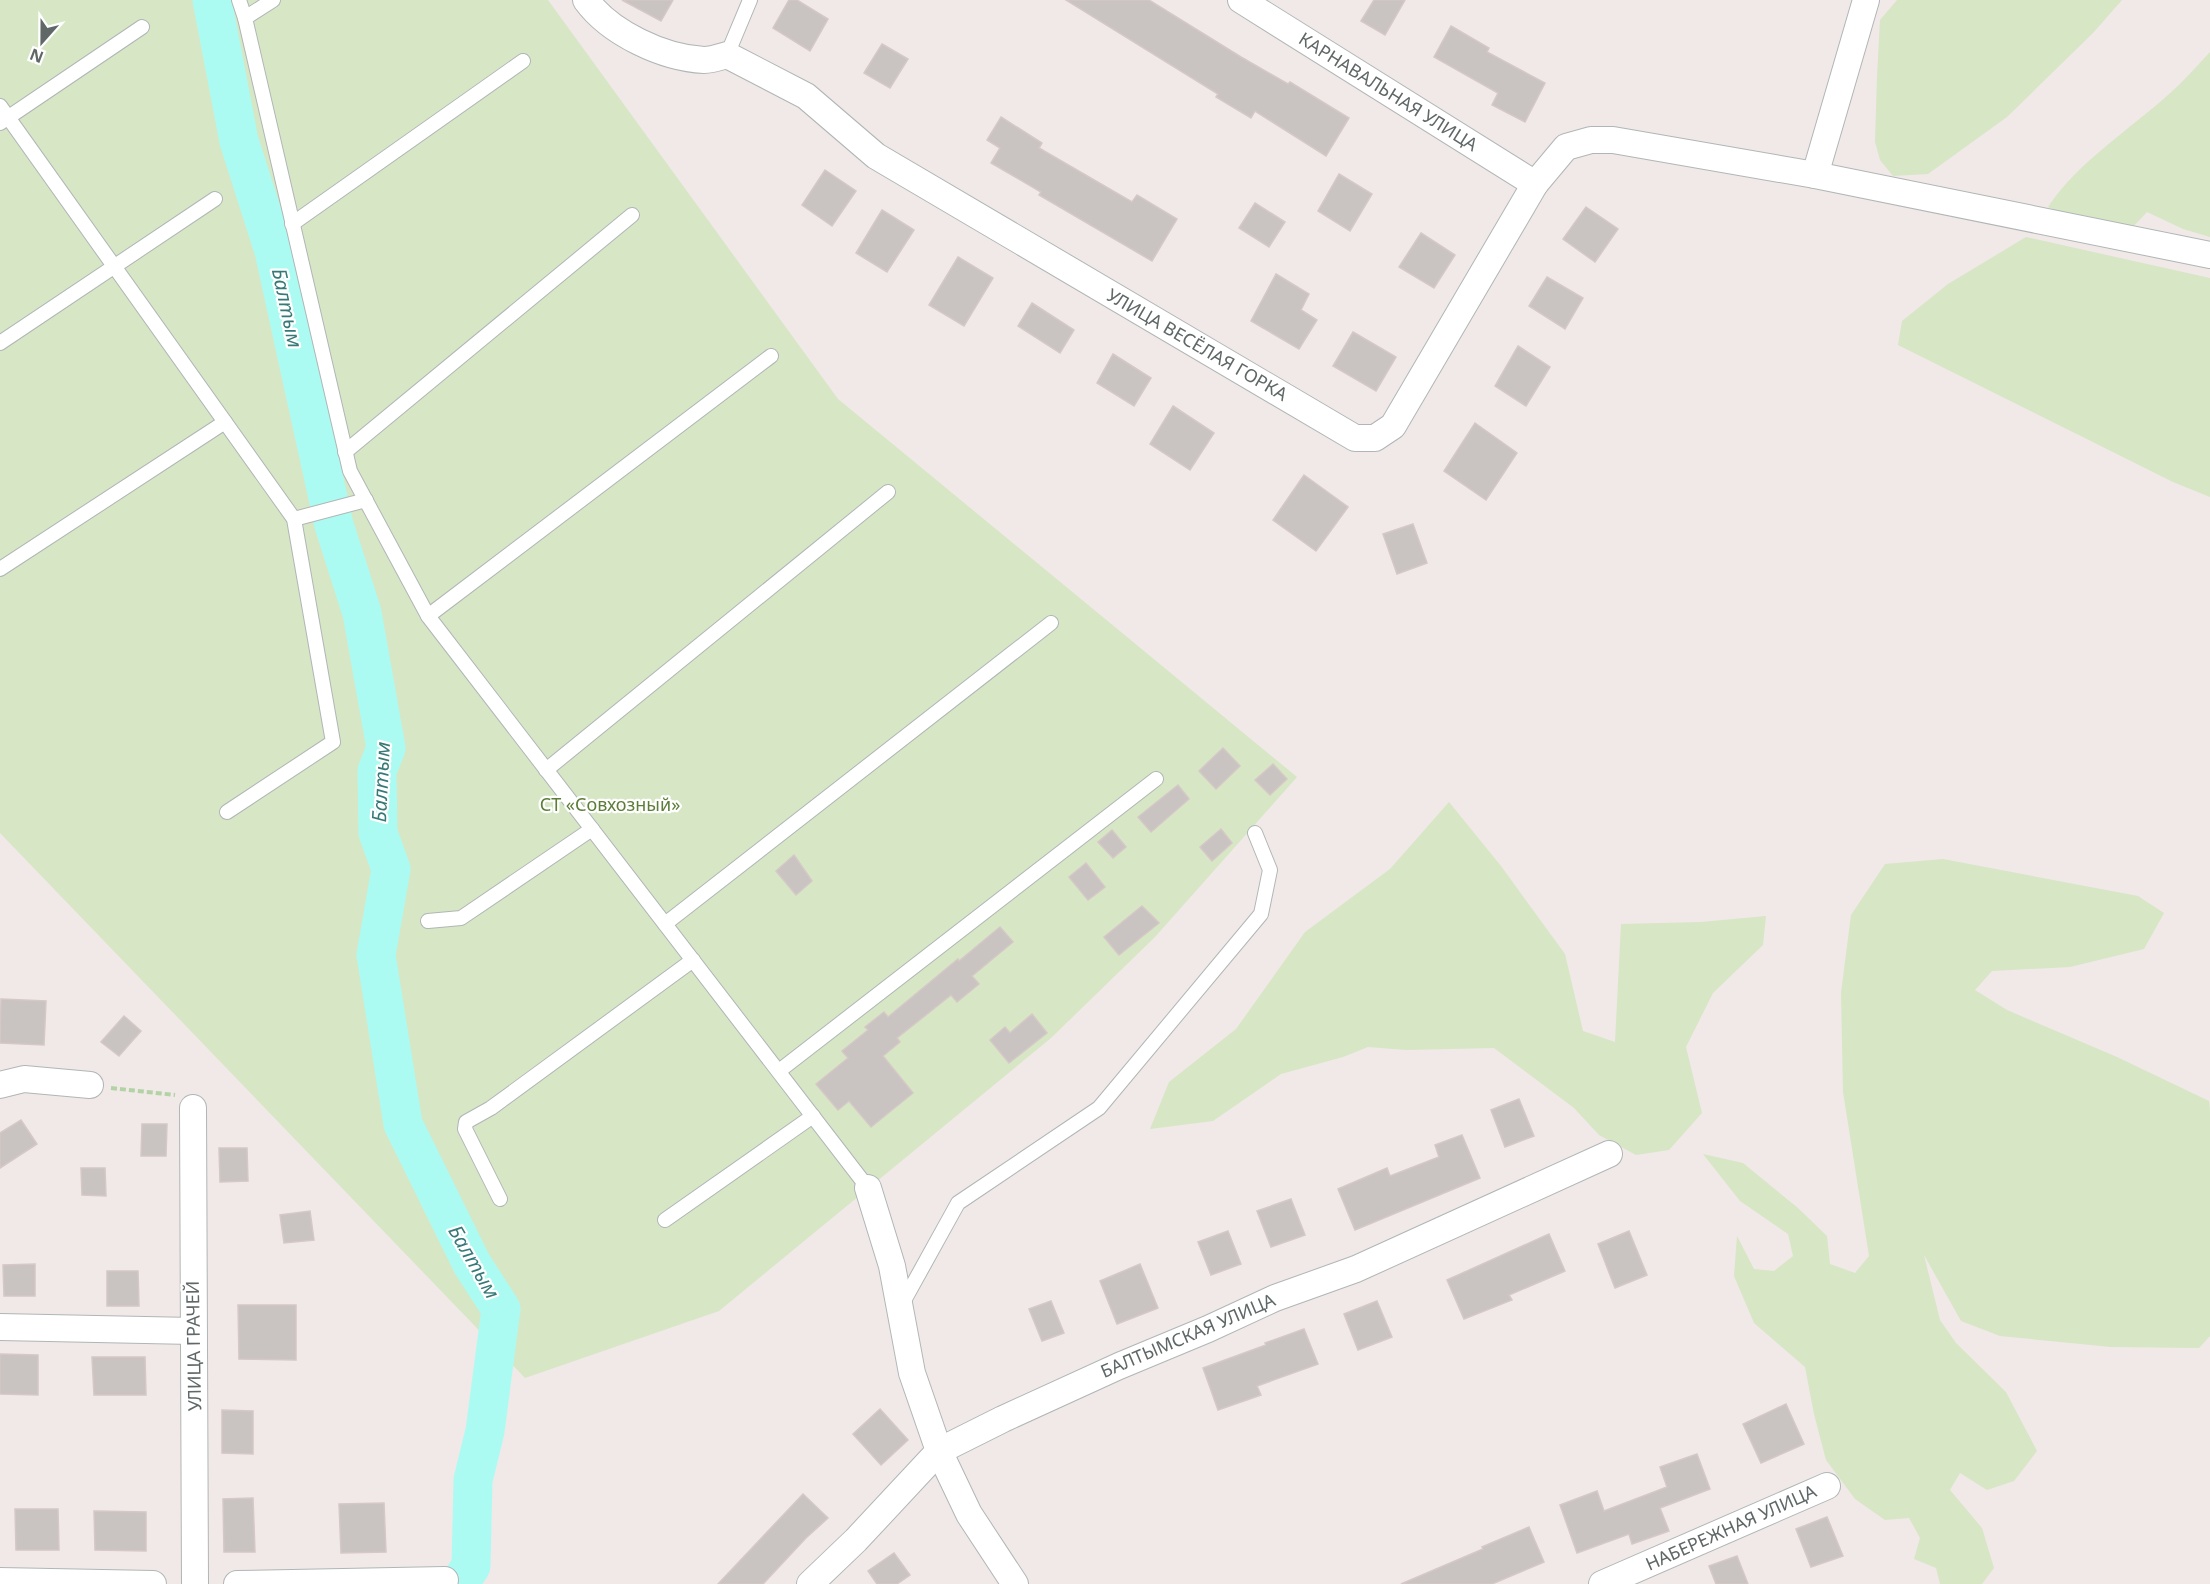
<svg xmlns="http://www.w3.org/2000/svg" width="2210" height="1584" viewBox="0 0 2210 1584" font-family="'Noto Sans',sans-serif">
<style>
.green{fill:#d7e6c5}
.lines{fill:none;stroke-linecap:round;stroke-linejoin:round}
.river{stroke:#acfbf2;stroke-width:39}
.building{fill:#c9c3c2;stroke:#d5c8c6;stroke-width:1.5}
.service-casing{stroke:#b0b6b6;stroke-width:16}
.minor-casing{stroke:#b0b6b6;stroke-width:28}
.path{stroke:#b3d3a6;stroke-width:4;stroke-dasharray:6 3;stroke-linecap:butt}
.service{stroke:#fff;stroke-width:14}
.minor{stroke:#fff;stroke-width:26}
.labels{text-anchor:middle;stroke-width:4.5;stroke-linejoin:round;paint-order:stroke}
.street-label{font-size:18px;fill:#5f6767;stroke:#fff}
.park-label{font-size:18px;fill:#5b7d37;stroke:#fff}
.water-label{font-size:20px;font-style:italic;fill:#367977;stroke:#fff}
</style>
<rect width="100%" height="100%" fill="#f0e9e7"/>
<g class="green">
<path d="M0,0H548L838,399L1297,777L1155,937L1051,1038L719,1311L525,1378L0,833Z"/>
<path d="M1897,0H2122L2093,33L2007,117L1928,174L1893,176L1880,160L1875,142L1877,77L1880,20Z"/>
<path d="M2210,52V237L2183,229L2147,212L2129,231L2062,214L2048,207C2078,162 2128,131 2168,95C2183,82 2196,67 2210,52Z"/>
<path d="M2026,237L2210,278V497L2173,482L1898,345L1902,321L1948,284Z"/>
<path d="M1449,802L1501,866L1565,954L1583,1031L1615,1042L1621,924L1701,922L1766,916L1763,945L1713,993L1686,1047L1702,1113L1669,1150L1636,1155L1599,1135L1574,1108L1494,1048L1406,1050L1368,1047L1343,1057L1281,1074L1213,1121L1150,1129L1169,1082L1236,1029L1305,932L1390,869Z"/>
<path d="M1943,859L2138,896L2164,913L2144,949L2070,967L1992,971L1975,990L2007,1010L2117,1057L2209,1101L2210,1110V1336L2199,1348L2111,1347L2000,1336L1961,1321L1924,1255L1940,1320L1956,1343L2006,1392L2037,1451L2014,1481L1987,1490L1960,1473L1950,1490L1982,1528L1994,1568L1982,1584H1940L1936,1568L1914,1559L1920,1538L1909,1518L1885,1520L1855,1499L1826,1460L1814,1414L1805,1367L1754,1323L1734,1276L1737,1236L1754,1269L1774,1271L1793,1256L1788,1234L1740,1201L1703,1154L1743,1163L1798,1208L1827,1236L1830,1264L1855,1273L1869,1256L1843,1092L1841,993L1851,915L1885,864Z"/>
</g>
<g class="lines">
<path class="river" d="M212,0L239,141L274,251L334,525L362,613L386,748L377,771L378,833L391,869L376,955L403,1124L472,1264L501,1309L485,1431L473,1480L471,1566L459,1584"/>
</g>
<g class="building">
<path d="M622,0H673L661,21Z"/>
<path d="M789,0H797L828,19L810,51L773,28Z"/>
<path d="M1066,0H1149L1241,57L1288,84L1290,82L1349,118L1326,156L1255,111L1251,118L1216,97L1218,94Z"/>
<path d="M1374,0H1405L1385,35L1361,21Z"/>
<path d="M1451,26L1489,48L1487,52L1545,83L1525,122L1492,105L1498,93L1434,57Z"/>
<path d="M882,44L908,59L890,88L864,73Z"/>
<path d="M1001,117L1042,143L1039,148L1132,202L1137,195L1177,219L1152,261L1039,195L1041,192L991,163L1000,148L987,140Z"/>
<path d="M825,170L856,191L832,226L802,205Z"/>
<path d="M1339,174L1372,194L1350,231L1318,211Z"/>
<path d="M1255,203L1285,222L1269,247L1239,228Z"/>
<path d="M1586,207L1618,229L1595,262L1563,239Z"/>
<path d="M882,210L914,230L887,272L856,253Z"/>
<path d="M1421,233L1455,255L1434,288L1399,267Z"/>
<path d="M958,257L993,278L964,326L929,305Z"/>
<path d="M1276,274L1309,294L1301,310L1317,320L1299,349L1251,321Z"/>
<path d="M1547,277L1583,298L1565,329L1529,306Z"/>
<path d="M1032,303L1074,330L1060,353L1018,326Z"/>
<path d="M1353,332L1396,357L1376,391L1333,366Z"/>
<path d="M1518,346L1550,367L1526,406L1495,386Z"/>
<path d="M1113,354L1151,378L1134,406L1097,383Z"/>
<path d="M1173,406L1214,433L1190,470L1150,444Z"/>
<path d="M1475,423L1517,453L1486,500L1444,471Z"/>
<path d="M1304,475L1348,507L1316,551L1273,520Z"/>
<path d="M1413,524L1427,563L1397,574L1383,534Z"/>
<path d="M1223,748L1240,766L1216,789L1199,771Z"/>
<path d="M1273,764L1287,779L1270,795L1255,780Z"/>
<path d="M1178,785L1189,799L1151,832L1138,817Z"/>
<path d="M1221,829L1232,843L1212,861L1200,847Z"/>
<path d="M1112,830L1126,847L1113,858L1098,842Z"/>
<path d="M794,855L812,881L796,895L776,871Z"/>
<path d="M1086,863L1105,887L1088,900L1069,877Z"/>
<path d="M1142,906L1159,923L1119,955L1104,937Z"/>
<path d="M1000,927L1013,942L972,976L979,984L957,1002L951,995L897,1038L900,1042L883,1056L913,1093L871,1127L849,1101L838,1110L816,1084L848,1058L842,1051L868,1030L865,1027L884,1012L888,1017L958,959L959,961Z"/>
<path d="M1,999L46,1001L44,1045L0,1043Z"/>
<path d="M1032,1014L1047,1033L1009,1063L990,1040L1005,1027L1010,1033Z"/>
<path d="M124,1016L141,1031L119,1056L101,1042Z"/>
<path d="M1519,1099L1534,1136L1505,1147L1491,1110Z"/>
<path d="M21,1120L37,1144L0,1168V1133Z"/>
<path d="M142,1124H167L166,1156H141Z"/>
<path d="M1462,1135L1480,1178L1355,1230L1338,1189L1387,1168L1390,1176L1439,1157L1435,1145Z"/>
<path d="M219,1148H247L248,1181L220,1182Z"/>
<path d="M81,1168H105L106,1196L82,1195Z"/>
<path d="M1291,1199L1305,1235L1271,1247L1257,1211Z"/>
<path d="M310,1211L314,1240L284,1243L280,1215Z"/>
<path d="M1228,1231L1241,1264L1211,1275L1198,1242Z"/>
<path d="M1629,1231L1647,1275L1615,1288L1598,1244Z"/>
<path d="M1549,1234L1565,1271L1509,1295L1512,1300L1464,1319L1447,1280Z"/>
<path d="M35,1264V1296H4L3,1265Z"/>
<path d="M1140,1264L1158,1308L1117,1324L1100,1281Z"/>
<path d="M107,1271H138L139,1306H107Z"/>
<path d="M1051,1301L1064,1333L1042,1341L1029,1309Z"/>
<path d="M1377,1301L1392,1337L1358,1350L1344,1314Z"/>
<path d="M238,1305H296V1360L239,1359Z"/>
<path d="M1304,1329L1318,1364L1257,1386L1261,1395L1218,1410L1203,1368L1266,1345L1265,1343Z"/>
<path d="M0,1354L38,1355V1395L0,1394Z"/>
<path d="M92,1357H145L146,1395H94Z"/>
<path d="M1786,1404L1804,1444L1761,1463L1743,1424Z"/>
<path d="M880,1409L908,1440L881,1465L853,1434Z"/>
<path d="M222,1410L253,1411V1454L222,1453Z"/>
<path d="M1697,1454L1710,1489L1660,1508L1669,1531L1632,1544L1629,1534L1577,1553L1560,1505L1597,1491L1604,1511L1667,1487L1660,1467Z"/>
<path d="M803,1494L828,1518L806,1538L763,1584H718Z"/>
<path d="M253,1498L255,1552H224L223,1499Z"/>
<path d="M384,1503L386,1552L341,1553L339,1504Z"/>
<path d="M15,1509H58L59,1550H16Z"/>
<path d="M94,1511L146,1512V1551L95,1550Z"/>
<path d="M1827,1517L1843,1556L1811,1567L1796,1529Z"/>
<path d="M1529,1527L1544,1562L1492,1584H1401L1483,1549L1482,1547Z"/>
<path d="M894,1553L910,1575L897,1584H877L868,1571Z"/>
<path d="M1737,1556L1748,1584H1716L1709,1566Z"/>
</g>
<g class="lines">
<defs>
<g id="service">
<path d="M239,0L245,18"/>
<path d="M273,0L245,18L350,471L428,616L868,1188"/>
<path d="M727,55L750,0"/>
<path d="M0,106L294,519L333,742L227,812"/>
<path d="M0,123L142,27"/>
<path d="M292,224L523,61"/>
<path d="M0,343L215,199"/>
<path d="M345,452L632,215"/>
<path d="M294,519L366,500"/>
<path d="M0,569L225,422"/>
<path d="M428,616L771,356"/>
<path d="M546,770L888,492"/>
<path d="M428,921L461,918L592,829"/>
<path d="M665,924L1051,623"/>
<path d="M779,1071L1156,779"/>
<path d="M500,1199L465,1129L466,1122L491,1108L693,960"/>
<path d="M665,1220L813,1116"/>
<path d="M901,1306L958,1203L1099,1108L1261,914L1270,870L1255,833"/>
</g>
<g id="minor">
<path d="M586,0C610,33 663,58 704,60C711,60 720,57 727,55L806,96L876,156L1355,438H1375L1393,426L1535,184L1566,147L1591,140H1613L1815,175L2210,255"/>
<path d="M1241,0L1535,184"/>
<path d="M1815,175L1866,0"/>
<path d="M0,1085L24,1079L90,1085"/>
<path d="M193,1108L195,1584"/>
<path d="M868,1188L892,1266L912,1373L939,1451L969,1514L1015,1584"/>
<path d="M0,1327L193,1331"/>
<path d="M0,1581L153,1584"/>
<path d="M237,1584L445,1580"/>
<path d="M810,1584L856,1540L939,1451L1003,1419L1119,1366L1208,1329L1275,1298L1356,1269L1609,1154"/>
<path d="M1602,1584L1827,1486"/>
</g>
</defs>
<use href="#service" class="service-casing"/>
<use href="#minor" class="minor-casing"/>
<path class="path" d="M111,1088L175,1095"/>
<use href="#service" class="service"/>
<use href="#minor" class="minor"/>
</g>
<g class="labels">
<g class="street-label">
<text transform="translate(1388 92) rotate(32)" y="6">КАРНАВАЛЬНАЯ УЛИЦА</text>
<text transform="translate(1197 345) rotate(30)" y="6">УЛИЦА ВЕСЁЛАЯ ГОРКА</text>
<text transform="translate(1188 1336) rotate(-23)" y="6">БАЛТЫМСКАЯ УЛИЦА</text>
<text transform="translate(194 1346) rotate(-91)" y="6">УЛИЦА ГРАЧЕЙ</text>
<text transform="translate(1731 1528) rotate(-24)" y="6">НАБЕРЕЖНАЯ УЛИЦА</text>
</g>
<g class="park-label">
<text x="610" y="811">СТ «Совхозный»</text>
</g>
<g class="water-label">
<text transform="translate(287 308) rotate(78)" y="7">Балтым</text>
<text transform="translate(381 782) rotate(-87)" y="7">Балтым</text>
<text transform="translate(474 1262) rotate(60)" y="7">Балтым</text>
</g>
</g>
<g transform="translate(42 42) rotate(201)" stroke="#ffffff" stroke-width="4.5" paint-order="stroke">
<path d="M0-4.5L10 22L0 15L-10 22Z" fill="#5f6767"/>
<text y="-9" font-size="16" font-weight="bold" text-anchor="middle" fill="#5f6767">N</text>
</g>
</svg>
